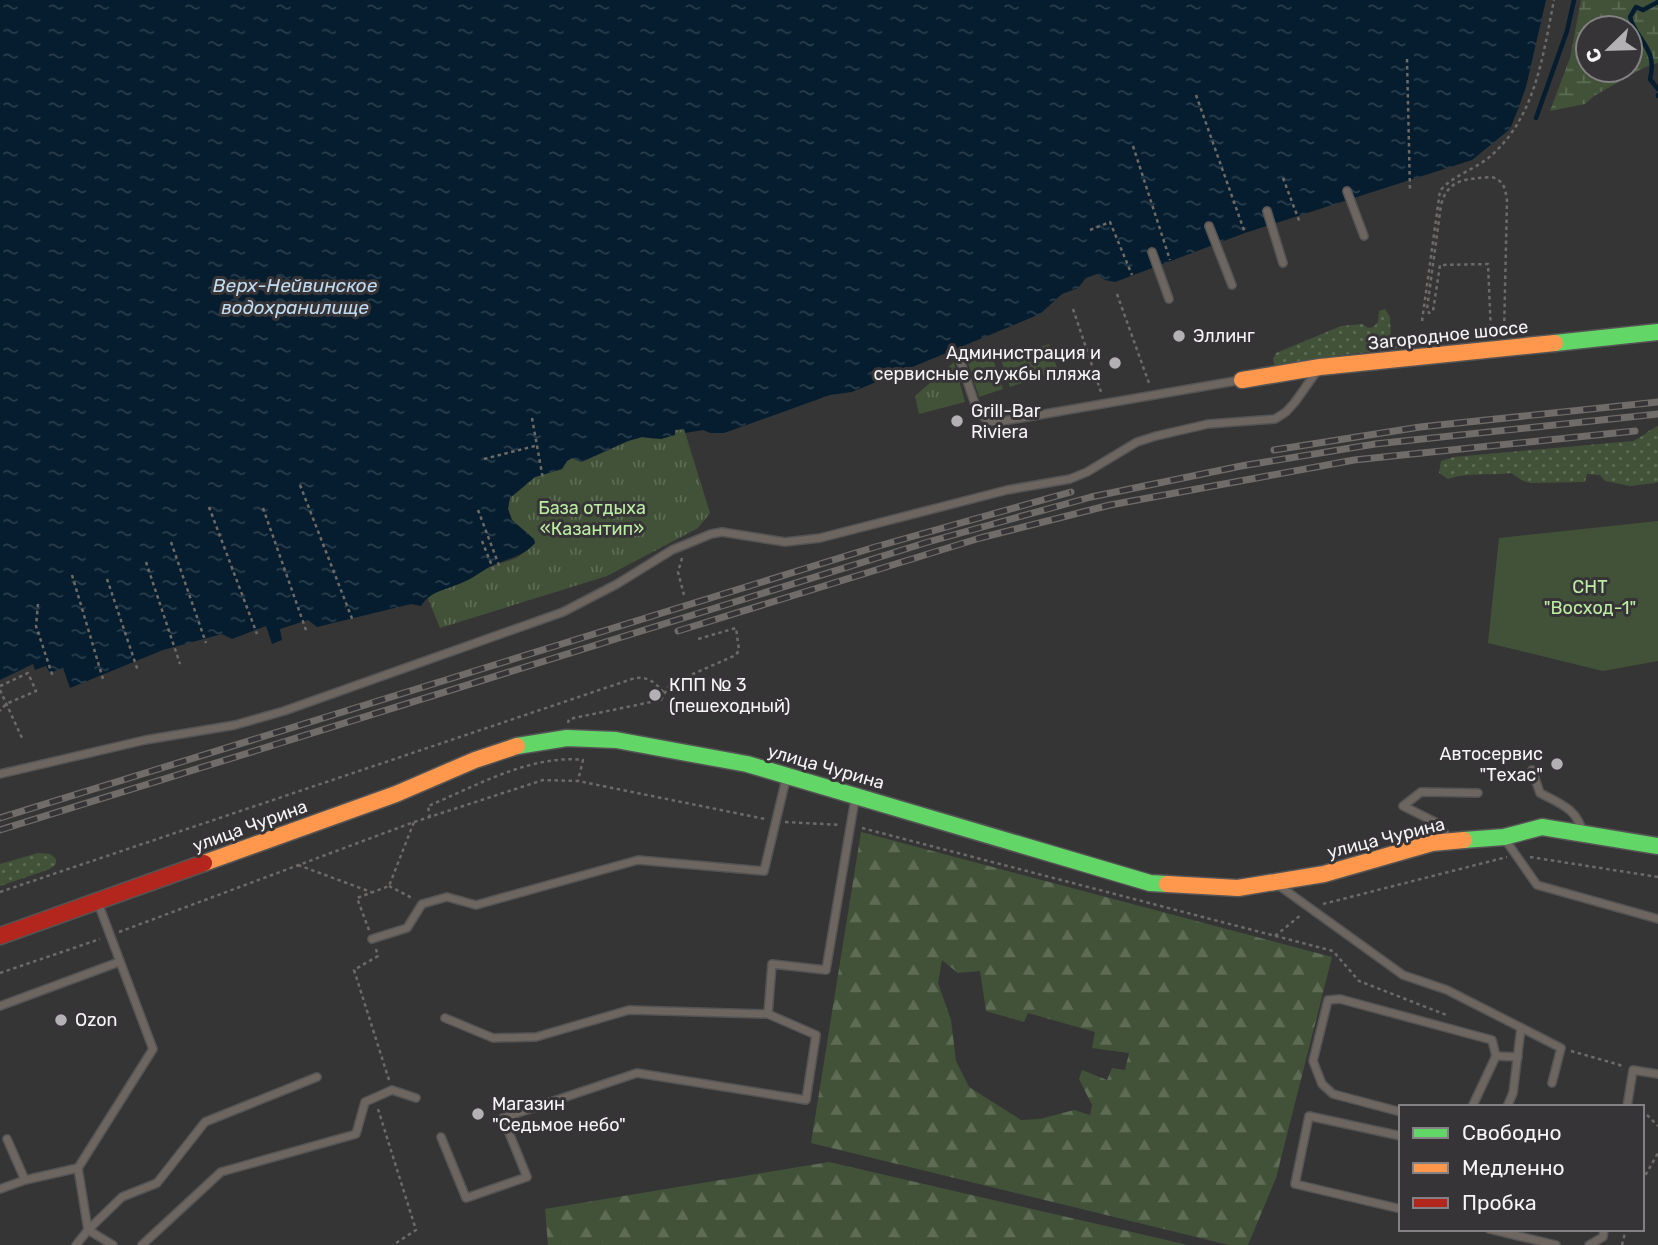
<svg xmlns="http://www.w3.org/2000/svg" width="1658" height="1245" viewBox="0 0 1658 1245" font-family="Rubik,sans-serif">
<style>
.grass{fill:url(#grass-dots)}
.forest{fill:url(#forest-firs);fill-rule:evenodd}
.wetland{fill:url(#wetland-marsh);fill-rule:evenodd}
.park{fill:url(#park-tufts)}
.garden{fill:#425239}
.water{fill:url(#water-ripples)}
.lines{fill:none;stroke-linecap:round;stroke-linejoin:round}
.stream{stroke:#051d2e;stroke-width:4.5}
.lane-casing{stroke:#555455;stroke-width:10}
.fast-casing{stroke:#555455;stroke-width:19}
.slow-casing{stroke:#555455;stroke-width:19}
.jam-casing{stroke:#555455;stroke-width:19}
.path{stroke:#6d6a68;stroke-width:2.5;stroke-dasharray:3.5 3.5;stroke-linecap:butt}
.lane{stroke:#6c6560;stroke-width:7}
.fast{stroke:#63d668;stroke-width:16}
.slow{stroke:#ff974d;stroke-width:16}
.jam{stroke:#b3261e;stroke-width:16}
.rail-casing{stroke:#6f6c69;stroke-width:7}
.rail{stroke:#373437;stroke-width:4.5;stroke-dasharray:13;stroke-linecap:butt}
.poi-dot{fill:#b3b1b3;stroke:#373437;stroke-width:2.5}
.labels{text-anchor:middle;stroke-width:6;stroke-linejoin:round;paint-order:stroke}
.street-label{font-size:18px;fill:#f6f4f6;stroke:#373437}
.poi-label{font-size:18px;fill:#f6f4f6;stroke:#373437;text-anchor:start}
.park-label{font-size:18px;fill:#bbeda2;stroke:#373437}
.water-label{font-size:19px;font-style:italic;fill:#bfdcf3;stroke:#373437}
</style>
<defs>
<pattern id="grass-dots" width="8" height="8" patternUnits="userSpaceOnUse" patternTransform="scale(1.75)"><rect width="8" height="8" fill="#425239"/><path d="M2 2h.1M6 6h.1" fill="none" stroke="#5e6c56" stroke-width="1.8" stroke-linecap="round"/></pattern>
<pattern id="forest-firs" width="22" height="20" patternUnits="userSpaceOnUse" patternTransform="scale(1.75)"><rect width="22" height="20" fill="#425239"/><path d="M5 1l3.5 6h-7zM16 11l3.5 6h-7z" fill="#5e6c56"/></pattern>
<pattern id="wetland-marsh" width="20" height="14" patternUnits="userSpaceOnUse" patternTransform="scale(1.75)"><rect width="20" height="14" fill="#425239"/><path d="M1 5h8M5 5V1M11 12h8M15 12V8" fill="none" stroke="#5e6c56"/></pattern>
<pattern id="park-tufts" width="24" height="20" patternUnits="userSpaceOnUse" patternTransform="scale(1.75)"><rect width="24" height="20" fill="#425239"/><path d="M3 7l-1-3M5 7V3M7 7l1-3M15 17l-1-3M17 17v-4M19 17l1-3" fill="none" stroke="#5e6c56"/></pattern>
<pattern id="water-ripples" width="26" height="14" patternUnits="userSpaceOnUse" patternTransform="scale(1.75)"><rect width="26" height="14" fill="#051d2e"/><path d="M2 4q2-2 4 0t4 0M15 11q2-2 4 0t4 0" fill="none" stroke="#2a3e4d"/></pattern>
</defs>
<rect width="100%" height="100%" fill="#363536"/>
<g class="grass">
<path d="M1385,309L1390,317L1391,341L1405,340L1404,346L1401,348L1318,358L1278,366L1274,364L1273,359L1276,353L1341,326L1362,324L1368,328L1373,327L1378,322L1379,311Z"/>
<path d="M1658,426V482L1655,483L1630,486L1605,481L1600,475L1587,474L1585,482L1530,483L1523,481L1511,473C1489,476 1468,472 1448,479L1439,473L1441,461L1454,457L1633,441C1643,437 1648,430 1658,426Z"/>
<path d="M38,853L50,854L56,859V864L50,869L0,886V864Z"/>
</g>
<g class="forest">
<path d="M861,832L1332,957L1276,1178L1248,1245H1229L811,1143ZM942,960L958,973L980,971L986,1011L1024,1022L1028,1013L1095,1032L1092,1048L1129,1053L1125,1070L1112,1068L1107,1080L1082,1070L1079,1079L1092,1105L1090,1115L1074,1110L1040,1119L1021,1120L969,1087L956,1061L951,1020L938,983Z"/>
<path d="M829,1162L1188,1245H548L545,1209Z"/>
</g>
<path class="wetland" d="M1581,0H1658V63L1643,68L1594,96L1585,104L1550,111L1570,58ZM1588,28H1630V70H1588Z"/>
<g class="park">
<path d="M954,362L965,402L919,414L915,396Z"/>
<path d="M684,429L710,513L698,528L607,576L440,628L427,596L464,582L490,567L517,558L535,543L512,521L508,509L510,498L535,477L562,469L567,461L572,458L582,462L628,441L642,437L654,439L675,430Z"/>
</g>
<g class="garden">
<path d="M1049,344L1058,371L1010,387L1001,360Z"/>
<path d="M991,353L1003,389L979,397L967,360Z"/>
<path d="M1658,521V661L1603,671L1488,643L1499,538Z"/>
</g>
<path class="water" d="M0,0H1546L1526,87L1517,112L1510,129L1472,160L1245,233L1115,282L1105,280L1097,274L1086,278L1078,288L1062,294L1040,314L852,392L830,395L724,433H710L703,430L685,433L684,429L675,430V435L661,439L642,437L628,441L581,462L572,458L567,461L562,469L535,477L510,498L508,509L512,520L534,539L535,543C522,558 504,559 487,568C479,573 472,579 463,582C447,590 431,590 421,606L411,604L317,627L308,620L280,629L282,640L272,644L266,626L232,639L222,634L163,650L70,688L63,668L50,673L46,666L35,670L33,664L0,680Z"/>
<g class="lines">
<g class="stream">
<path d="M1658,2L1643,10L1636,7L1630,17C1637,42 1658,48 1650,79L1658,89"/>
<path d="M1658,95V96"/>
<path d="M1536,118L1567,31L1574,0"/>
</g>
<defs>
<g id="lane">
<path d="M1347,191L1364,236"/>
<path d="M1267,211L1283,263"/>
<path d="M1209,226L1232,285"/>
<path d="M1152,252L1169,299"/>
<path d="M961,363L978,413L989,421L998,422L1241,380"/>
<path d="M1532,770L1540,793C1561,804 1577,809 1583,833"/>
<path d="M0,774L145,740L235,725L284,711L563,612L617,584L672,550L711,534L722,532L785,542L820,538L1007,490L1070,479L1087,472L1137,442L1156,436L1208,424L1275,419L1286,412L1295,402L1317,371"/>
<path d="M1504,838L1537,885L1658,919"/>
<path d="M1449,839L1437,823L1403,806L1421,792L1478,793"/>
<path d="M1278,885L1403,975L1447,990L1561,1048L1552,1083"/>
<path d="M98,903L153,1049L78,1168L88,1230L122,1197L157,1183L205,1122L317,1077"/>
<path d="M372,939L407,928L422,904L447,897L476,905L638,860L764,871L786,779"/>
<path d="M0,1006L119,962"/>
<path d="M445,1018L493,1038L536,1037L629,1010L768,1014L772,964L826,970L855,799"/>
<path d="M1472,1107L1496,1056"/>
<path d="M1507,1107L1513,1093L1521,1028"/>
<path d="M1627,1107L1633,1070L1658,1074"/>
<path d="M1401,1112L1333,1094L1322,1084L1313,1061L1328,1000L1340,999L1492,1040L1496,1056L1518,1057"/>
<path d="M1401,1136L1309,1116L1295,1184L1401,1209"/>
<path d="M441,1137L466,1198L527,1177L503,1118L637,1073L806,1100L816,1035L768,1014"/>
<path d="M7,1139L25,1180"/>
<path d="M0,1189L25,1180L78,1168"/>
<path d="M1489,1229L1556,1245"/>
<path d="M76,1245L88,1230L113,1245"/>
<path d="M142,1245L221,1172L356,1134L365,1102L392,1090L416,1098"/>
<path d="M1589,1245L1603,1237L1604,1229"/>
</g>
<g id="fast">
<path d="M1555,343L1658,332"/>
<path d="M517,746L567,738L616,740L747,764L1150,883L1167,884"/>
<path d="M1464,840L1504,837L1542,827L1658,846"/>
</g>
<g id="slow">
<path d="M1242,380L1320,367L1555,343"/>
<path d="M204,863L396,794L475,760L517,746"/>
<path d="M1167,884L1238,888L1324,874L1432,843L1464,840"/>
</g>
<path id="jam" d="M0,936L204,863"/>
</defs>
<use href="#lane" class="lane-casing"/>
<use href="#fast" class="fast-casing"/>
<use href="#slow" class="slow-casing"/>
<use href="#jam" class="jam-casing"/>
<g class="path">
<path d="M1407,59L1410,191"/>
<path d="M1196,95L1245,233"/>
<path d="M1133,146L1170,260"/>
<path d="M1492,177C1504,181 1505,188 1507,200L1504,334L1491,333L1488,264L1440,265L1433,311L1429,313L1427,309L1441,205C1448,178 1467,179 1492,177Z"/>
<path d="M1283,178L1300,223"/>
<path d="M1090,230L1110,222L1132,275"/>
<path d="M1117,294L1150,386"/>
<path d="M1073,309L1102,395"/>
<path d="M1422,321L1440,191C1451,176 1477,169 1493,154C1536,114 1543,55 1554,0"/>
<path d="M532,418L543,479"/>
<path d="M484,459L535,446"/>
<path d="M300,485L353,621"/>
<path d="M209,507L257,634"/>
<path d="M263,508L307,633"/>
<path d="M478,510L500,568"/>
<path d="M482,541L494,571"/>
<path d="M171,542L206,643"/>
<path d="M682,558L678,572L684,595"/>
<path d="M146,562L180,664"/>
<path d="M72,575L103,679"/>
<path d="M107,579L138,671"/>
<path d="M38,604L36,626L53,677"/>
<path d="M0,686L28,673L36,691L6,704L0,711"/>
<path d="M0,690L22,738"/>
<path d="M568,723L569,719L661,700L668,687L677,681L736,655L739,650L736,628L698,639"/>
<path d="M430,818L428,806C474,787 531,754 583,760L578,781"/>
<path d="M785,822L841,825"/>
<path d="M862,828L1333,951L1359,981L1449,1016"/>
<path d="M1530,857L1658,877"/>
<path d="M298,865L371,892"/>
<path d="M389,886L414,899"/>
<path d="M0,892L632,679C647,675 655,682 664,693"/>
<path d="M1323,904L1507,857"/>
<path d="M369,930L357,898L389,886L414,822"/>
<path d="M119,932L414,822L543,780L578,781L765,819"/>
<path d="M1275,936L1302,914"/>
<path d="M376,949L378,956L354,970L389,1080"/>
<path d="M0,973L100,939"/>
<path d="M1571,1051L1620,1065L1622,1070"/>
<path d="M378,1109L416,1230L393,1245"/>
<path d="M1642,1110L1658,1126"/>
<path d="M1642,1181L1658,1153"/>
<path d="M1622,1245L1626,1229"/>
</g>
<use href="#lane" class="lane"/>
<use href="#fast" class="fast"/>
<use href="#slow" class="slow"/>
<use href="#jam" class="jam"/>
<defs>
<g id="rail">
<path d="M1274,450L1420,427L1658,402"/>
<path d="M678,631L980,538L1110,505L1354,460L1635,431"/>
<path d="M0,818L875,547L1071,492"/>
<path d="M0,830L928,542L1091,497L1241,466L1375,444L1658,414"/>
</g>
</defs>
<use href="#rail" class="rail-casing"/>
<use href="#rail" class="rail"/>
</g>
<g class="poi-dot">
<circle cx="1179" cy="336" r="7"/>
<circle cx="1115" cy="363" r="7"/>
<circle cx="957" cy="421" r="7"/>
<circle cx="655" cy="695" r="7"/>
<circle cx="1557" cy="764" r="7"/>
<circle cx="61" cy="1020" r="7"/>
<circle cx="478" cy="1114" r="7"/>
</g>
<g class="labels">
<g class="street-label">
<text transform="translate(1448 335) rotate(-6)" y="6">Загородное шоссе</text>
<text transform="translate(826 767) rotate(16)" y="6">улица Чурина</text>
<text transform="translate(250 826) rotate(-20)" y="6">улица Чурина</text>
<text transform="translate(1386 838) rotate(-14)" y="6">улица Чурина</text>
</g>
<g class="poi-label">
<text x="1193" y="342">Эллинг</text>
<text x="1101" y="359" text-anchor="end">Администрация и<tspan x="1101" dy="21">сервисные службы пляжа</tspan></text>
<text x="971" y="417">Grill-Bar<tspan x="971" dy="21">Riviera</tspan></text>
<text x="669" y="691">КПП № 3<tspan x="669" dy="21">(пешеходный)</tspan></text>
<text x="1543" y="760" text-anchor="end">Автосервис<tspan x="1543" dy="21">"Техас"</tspan></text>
<text x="75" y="1026">Ozon</text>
<text x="492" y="1110">Магазин<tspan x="492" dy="21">"Седьмое небо"</tspan></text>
</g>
<g class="park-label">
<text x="592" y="514">База отдыха<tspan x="592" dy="21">«Казантип»</tspan></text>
<text x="1590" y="593">СНТ<tspan x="1590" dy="21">"Восход-1"</tspan></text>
</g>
<g class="water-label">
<text x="295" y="292">Верх-Нейвинское<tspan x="295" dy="22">водохранилище</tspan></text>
</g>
</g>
<rect x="1399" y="1105" width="245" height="126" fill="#373437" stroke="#838183" stroke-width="2"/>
<rect x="1413" y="1128" width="35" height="10" fill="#63d668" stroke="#838183" stroke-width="2"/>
<text x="1462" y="1140" font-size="21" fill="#f6f4f6">Свободно</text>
<rect x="1413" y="1163" width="35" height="10" fill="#ff974d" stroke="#838183" stroke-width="2"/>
<text x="1462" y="1175" font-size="21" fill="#f6f4f6">Медленно</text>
<rect x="1413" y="1198" width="35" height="10" fill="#b3261e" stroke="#838183" stroke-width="2"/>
<text x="1462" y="1210" font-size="21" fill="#f6f4f6">Пробка</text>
<g transform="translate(1609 49) rotate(247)"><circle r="33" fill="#373437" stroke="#838183" stroke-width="2"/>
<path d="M0-5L12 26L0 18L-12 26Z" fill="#b3b1b3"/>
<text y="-10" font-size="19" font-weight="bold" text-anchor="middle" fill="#f6f4f6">С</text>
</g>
</svg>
